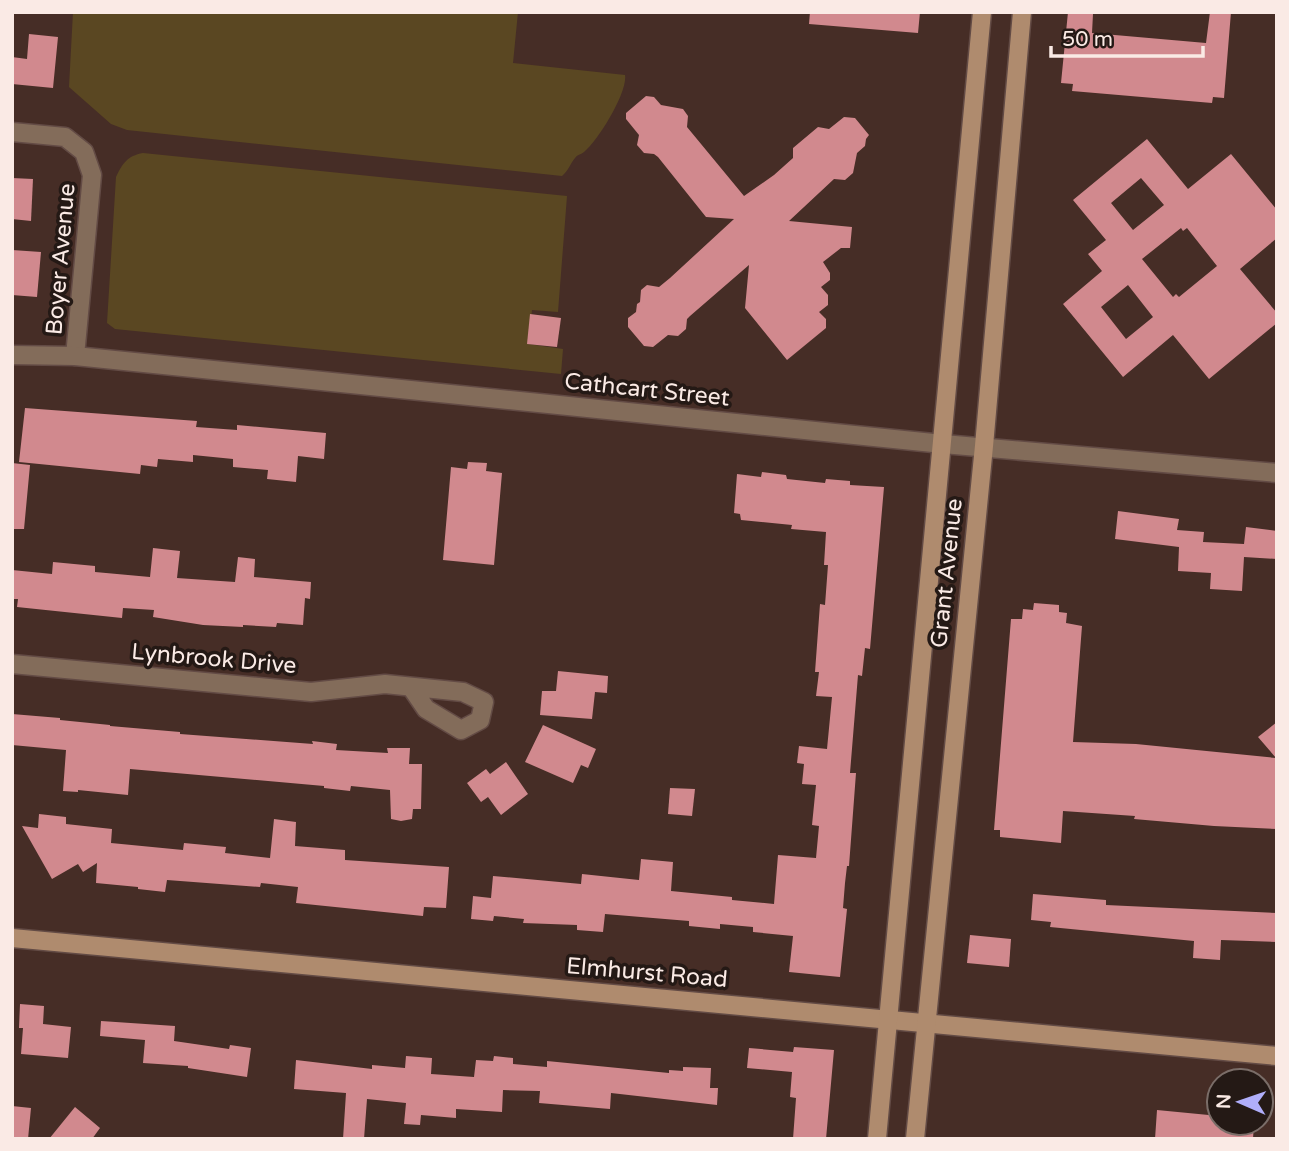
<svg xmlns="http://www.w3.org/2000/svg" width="1289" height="1151" viewBox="0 0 1289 1151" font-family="'Varela Round',sans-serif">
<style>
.green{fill:#5a4722}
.building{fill:#d1898e;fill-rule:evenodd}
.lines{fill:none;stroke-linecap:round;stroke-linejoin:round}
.street-casing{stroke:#634b45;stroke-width:21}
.secondary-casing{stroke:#634b45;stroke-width:21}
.street{stroke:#836c5a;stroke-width:18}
.secondary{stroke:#af8b6e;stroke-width:18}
.labels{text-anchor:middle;stroke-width:7;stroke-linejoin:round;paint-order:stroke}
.street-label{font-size:23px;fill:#faeae5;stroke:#241915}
</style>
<rect width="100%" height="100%" fill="#462d26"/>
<g class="green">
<path d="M73,12H518L513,63L625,75C628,92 598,141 584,152C580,155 578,154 575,158C570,164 569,170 562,176L127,130L111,124L69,87Z"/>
<path d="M143,153L567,196L558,312L532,310L528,344L563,349L561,374L115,329L107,323L116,177C123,163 127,156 143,153Z"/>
</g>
<g class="building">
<path d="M810,12H920L918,33L809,24Z"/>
<path d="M1068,12L1093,14L1092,33L1206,43L1210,12H1231L1224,98L1213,97L1212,103L1072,91L1073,84L1061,83Z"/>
<path d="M29,34L58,37L53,88L12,84V57L27,59Z"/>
<path d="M646,96L654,97L661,105L683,109L688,116L687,127L744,196L774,175L793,158V148L818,127L829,129L844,117L855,118L869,135L866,139L865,146L857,153L853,173L845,180L834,179L789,221L852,227L850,248H841L823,262L830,273V280L821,287L828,295V305L819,312L826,319V328L787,360L745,308L749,265L690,316L687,319L686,329L678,336L668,335L653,347L644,346L628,327V318L636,312L637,304L640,302L641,290L647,285L659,287L670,278L734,219L706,217L658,157L654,154L644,153L637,145L639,135L626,119V113Z"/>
<path d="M1147,139L1188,189L1231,154L1277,210V238L1240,269L1277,313V323L1209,379L1173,335L1123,377L1063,304L1102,271L1088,254L1106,240L1073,200ZM1141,178L1164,205L1133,230L1111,203ZM1181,228L1183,231L1187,228L1217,266L1179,297L1176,294L1173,297L1142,259ZM1128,285L1153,317L1126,339L1101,307Z"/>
<path d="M12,178L33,179L31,221L12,219Z"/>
<path d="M12,250L41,252L37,297L12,295Z"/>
<path d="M530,314L561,318L557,347L527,344Z"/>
<path d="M25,408L197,421L196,427L237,430V425L326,433L324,459L298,456L296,482L267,479L268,470L233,467V459L193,455V462L158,459L157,467L141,465L140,474L19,462Z"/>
<path d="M468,462L487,463L486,471L502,473L494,565L443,560L451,467L467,469Z"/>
<path d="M12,463L30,465L24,529H12Z"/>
<path d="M762,472L786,475L787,479L825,483L826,479L850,481V485L884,487L870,649L865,648L862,676L858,675L850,773H856L849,866H847L845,883L843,908L847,909L840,977L789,972L793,936L753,932V927L720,924V929L689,926V921L605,914L603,932L577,930V925L523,923L524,919L494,916L493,921L471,919L473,896L491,898L493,876L581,884L582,874L639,880L641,859L673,862L671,891L732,897V900L774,904L778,855L816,858L819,826L812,825L816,785L802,784L804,764L797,763L799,746L827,749L832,697L816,696L819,672H815L820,604L825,605L828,565H824L826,532L791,529L792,525L741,520L740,514L734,513L737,474L761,477Z"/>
<path d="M1118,511L1179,519L1177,530L1204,532L1203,542L1244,544L1246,527L1277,531V559L1244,557L1242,591L1210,589L1211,573L1178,571L1179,547L1115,539Z"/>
<path d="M153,548L180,551L177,578L235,582L238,557L255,559L254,577L311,582L310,599L305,598L303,625L277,623L276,627L243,625V627L203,625L153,617L154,610L123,608L122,618L17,607L18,599H12V570L52,574L53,562L95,566V572L150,577Z"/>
<path d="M1034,603L1059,605V612L1067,613L1066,623L1082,626L1073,742L1136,744L1276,758L1258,737L1277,722V829L1214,826L1134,819L1135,816L1063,811L1061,843L1000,837V830H994L1011,619H1022L1023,609L1033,610Z"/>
<path d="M558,671L608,676L607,693L595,692L592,719L540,715L542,691H556Z"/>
<path d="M12,714L60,718V720L110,725V726L180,732V734L313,744L312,741L337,744L336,750L388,753L387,748H410L409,764H422L421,809H413L412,819L401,821L391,819L390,790L351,786L350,791L324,788V786L130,769L128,795L78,790V792L63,791L66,750L12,745Z"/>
<path d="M543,725L596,749L588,768L581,765L573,783L525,762Z"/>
<path d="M506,762L528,794L501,815L488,797L481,802L467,783L486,769L490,774Z"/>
<path d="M670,788L695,789L692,816L668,814Z"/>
<path d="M39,814L66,817V824L112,829L111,843L183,850L184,843L226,847L225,853L270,858L274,819L296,822L295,846L345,850V860L449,867L446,908L424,907L423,916L296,903L298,887L261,883L260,887L167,880L165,892L138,889V887L96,883L97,863L83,872L78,864L52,879L22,826L38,828Z"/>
<path d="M1033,894L1106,900V905L1277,913V942L1221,940L1220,960L1193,958L1194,941L1050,927L1051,922L1031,920Z"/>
<path d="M970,935L1011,939L1009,967L967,963Z"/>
<path d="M20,1004L44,1006L43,1024L71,1027L68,1058L21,1054L23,1028H19Z"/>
<path d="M101,1021L175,1026L174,1041L229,1049L230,1045L251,1048L247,1077L188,1068V1066L143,1063L145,1040L100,1036Z"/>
<path d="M794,1047L834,1050L826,1139H793L796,1098L790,1097L792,1072L747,1068L749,1048L793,1052Z"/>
<path d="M406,1056L432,1058L431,1074L474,1077L476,1060L493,1061L494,1056L513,1058V1064L547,1067V1061L669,1073V1070L683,1071V1067L711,1068L710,1088H718L717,1105L611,1093L610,1109L539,1103L540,1091L503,1090L502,1112L456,1109V1118L421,1115L420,1125L404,1124L406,1103L367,1099L364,1139H343L346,1093L294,1089L296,1060L372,1069V1065L405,1068Z"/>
<path d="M12,1106L31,1108L28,1139H12Z"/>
<path d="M75,1107L100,1128L92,1139H49Z"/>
<path d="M1157,1110L1219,1116V1123H1254L1253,1139H1155Z"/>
</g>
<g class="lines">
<defs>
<g id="street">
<path d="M12,132L65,137L84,152L92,175L75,356"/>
<path d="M12,355L75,356L943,444L1277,473"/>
<path d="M12,664L311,692L385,684L463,692L484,702L480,720L461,730L426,709L411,687"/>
</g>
<g id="secondary">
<path d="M12,938L1277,1056"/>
<path d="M877,1139L982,12"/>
<path d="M915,1139L984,446L1022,12"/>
</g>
</defs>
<use href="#street" class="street-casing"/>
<use href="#secondary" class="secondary-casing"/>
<use href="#street" class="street"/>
<use href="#secondary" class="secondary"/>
</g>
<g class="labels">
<g class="street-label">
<text transform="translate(60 259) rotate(-85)" y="8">Boyer Avenue</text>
<text transform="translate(647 389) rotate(6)" y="8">Cathcart Street</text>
<text transform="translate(946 573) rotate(-84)" y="8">Grant Avenue</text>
<text transform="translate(214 658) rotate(5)" y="8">Lynbrook Drive</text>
<text transform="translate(647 972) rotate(5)" y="8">Elmhurst Road</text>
</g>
</g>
<rect width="1289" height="1151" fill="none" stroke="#faeae5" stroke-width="28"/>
<g transform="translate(1240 1102) rotate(272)"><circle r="33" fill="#241915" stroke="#7a6d68" stroke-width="2"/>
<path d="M0-5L12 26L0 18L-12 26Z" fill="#b0aefa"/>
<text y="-10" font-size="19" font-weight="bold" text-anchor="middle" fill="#faeae5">N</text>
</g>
<path d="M1051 46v10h152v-10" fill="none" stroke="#faeae5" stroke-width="3.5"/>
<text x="1062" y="46" font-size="21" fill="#faeae5" stroke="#241915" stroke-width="5" paint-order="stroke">50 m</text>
</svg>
